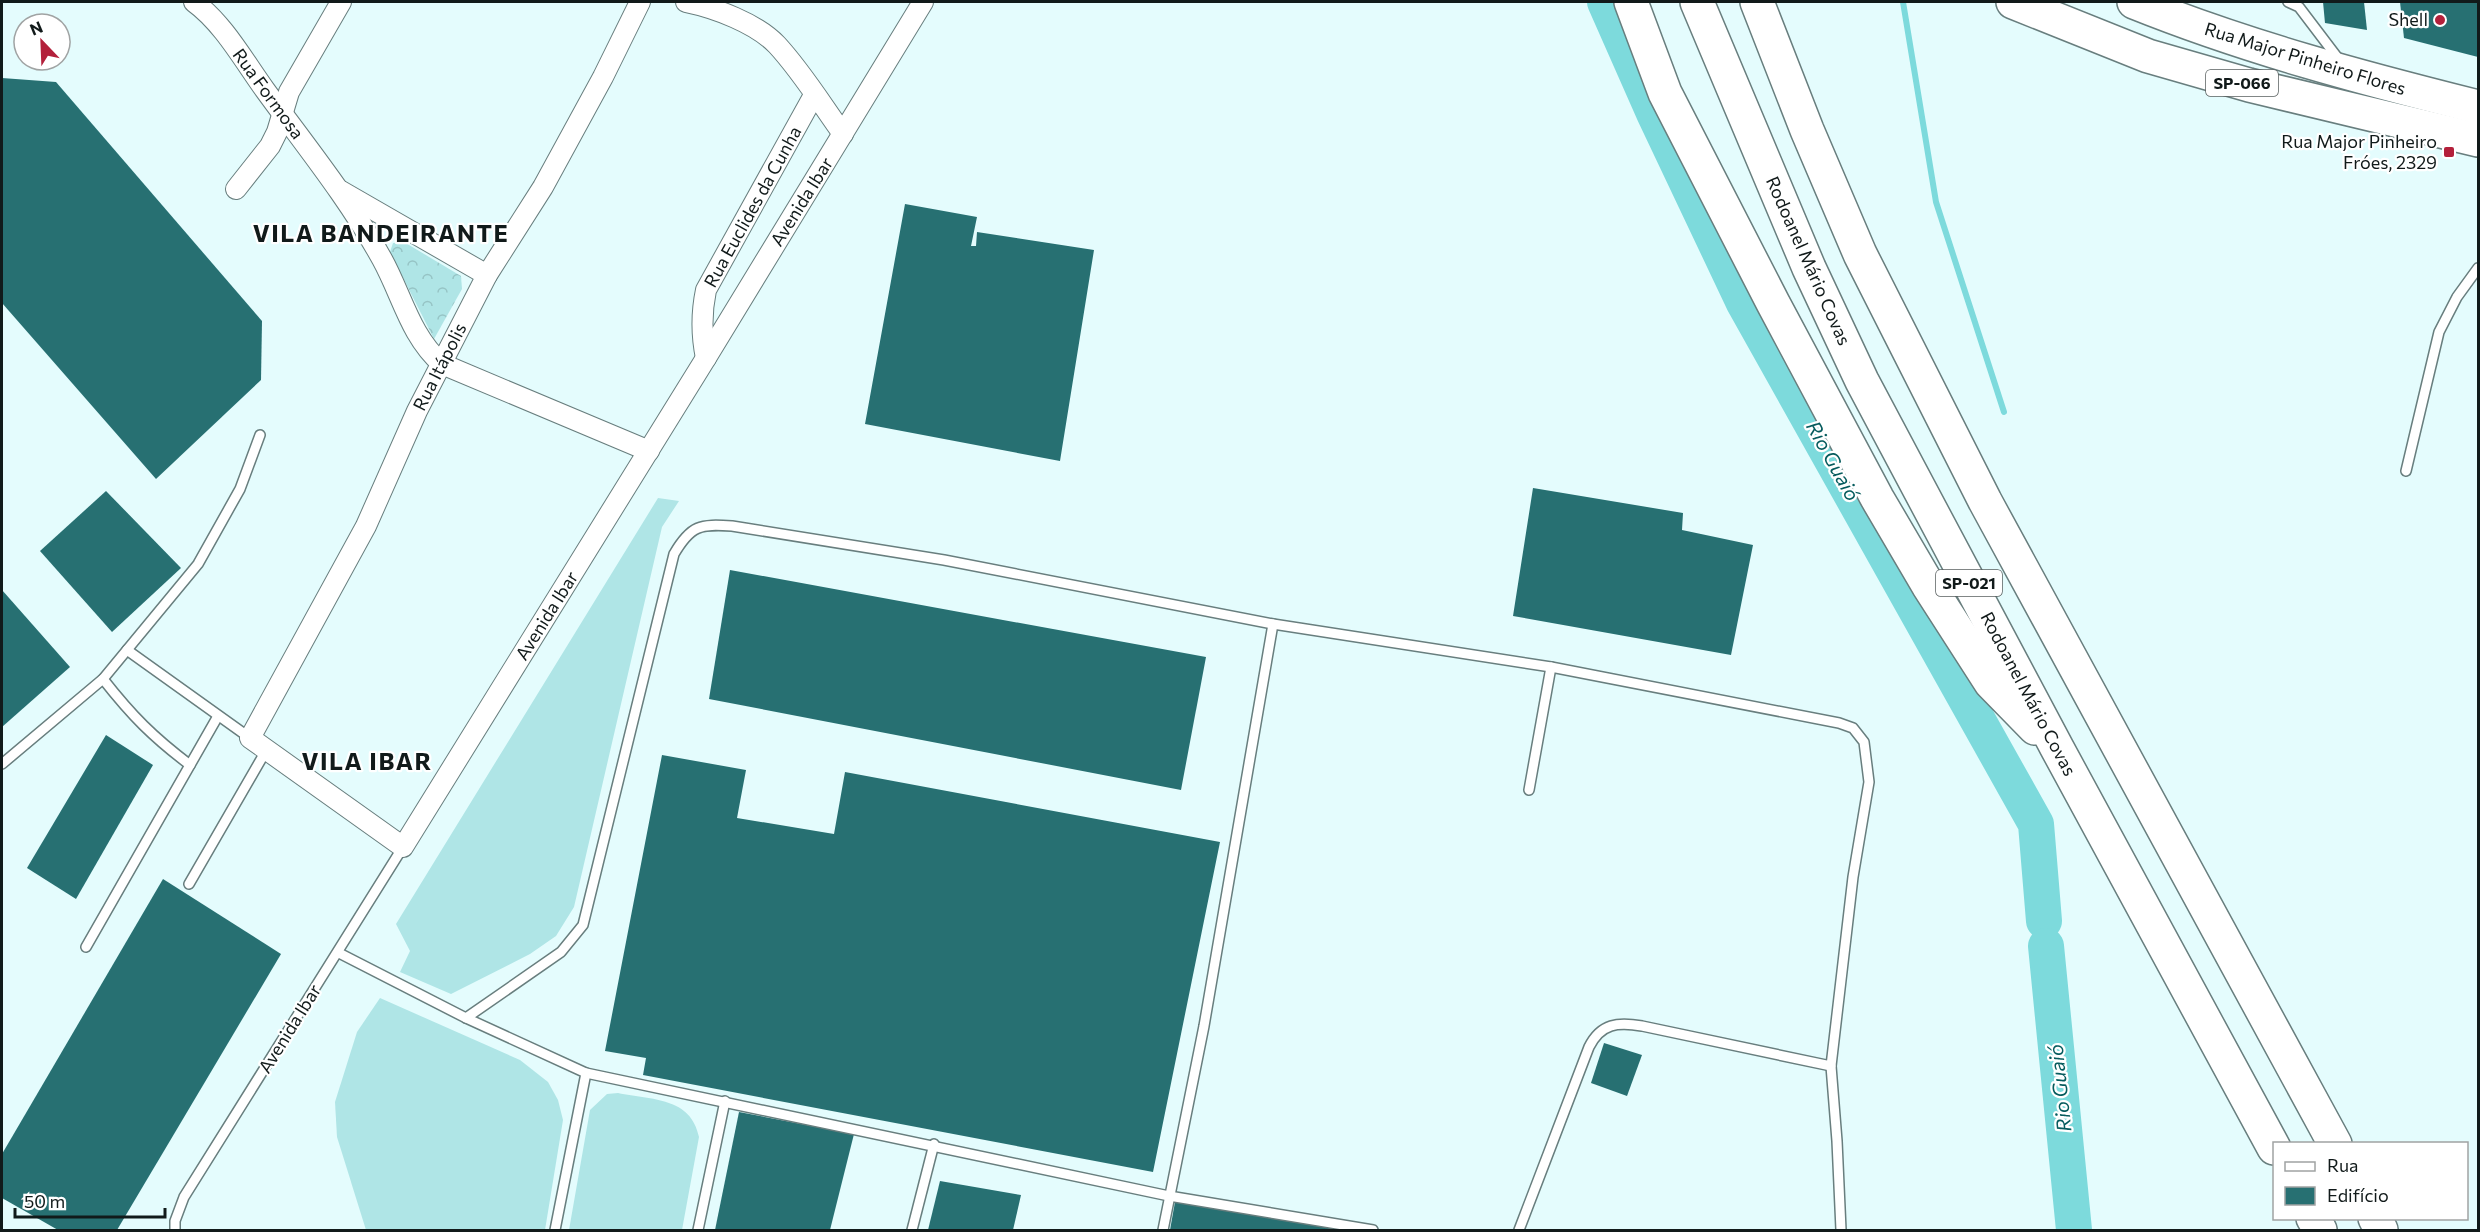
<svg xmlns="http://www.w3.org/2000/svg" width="2480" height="1232" viewBox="0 0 2480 1232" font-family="Commissioner,sans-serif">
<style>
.grass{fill:#afe5e6}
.park{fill:url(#park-crowns)}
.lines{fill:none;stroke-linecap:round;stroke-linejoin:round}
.stream{stroke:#7ddadc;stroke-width:6}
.river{stroke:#7ddadc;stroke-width:36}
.building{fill:#277072}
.lane-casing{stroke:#687e7e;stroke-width:12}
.street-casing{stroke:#687e7e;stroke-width:22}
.highway-casing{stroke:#687e7e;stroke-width:36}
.lane{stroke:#fff;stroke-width:9}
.street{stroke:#fff;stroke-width:20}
.highway{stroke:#fff;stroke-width:33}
.poi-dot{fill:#b3203b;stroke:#fff;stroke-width:2}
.labels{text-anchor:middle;stroke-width:4.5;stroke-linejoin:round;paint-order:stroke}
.shield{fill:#fff;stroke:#585f5f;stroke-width:1.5}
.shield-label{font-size:16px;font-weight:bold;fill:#111a1a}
.poi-label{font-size:18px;fill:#111a1a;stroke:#fff;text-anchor:end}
.street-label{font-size:18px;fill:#111a1a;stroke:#fff}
.water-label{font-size:20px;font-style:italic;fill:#055b5d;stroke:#fff}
.district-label{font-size:24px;font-weight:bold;letter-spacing:1.5px;fill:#111a1a;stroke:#fff}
</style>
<defs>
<pattern id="park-crowns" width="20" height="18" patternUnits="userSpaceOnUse" patternTransform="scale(1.5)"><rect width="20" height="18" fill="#afe5e6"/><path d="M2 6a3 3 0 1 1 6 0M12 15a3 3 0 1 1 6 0" fill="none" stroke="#96c4c5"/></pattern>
</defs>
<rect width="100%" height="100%" fill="#e4fcfd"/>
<g class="grass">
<path d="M658,498L679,501L662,527L574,907L556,936L530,954L451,994L400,972L410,951L396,924Z"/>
<path d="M380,998L520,1060L548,1082L558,1100L563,1120L545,1230H366L337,1137L335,1102L357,1032Z"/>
<path d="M618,1093C652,1100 691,1097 699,1137L682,1230H569L590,1110L607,1094Z"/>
</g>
<path class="park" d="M404,242L461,276L462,289L434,339L390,252L393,243Z"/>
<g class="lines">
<path class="stream" d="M1903,2L1936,202L2004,412"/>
<g class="river">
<path d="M1605,2L1654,113L1744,303L2036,824L2044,921"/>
<path d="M2046,946L2074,1230"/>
</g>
</g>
<g class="building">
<path d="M2323,2H2364L2367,30L2325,23Z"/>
<path d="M2400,2H2478V57L2404,38Z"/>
<path d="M2,78L56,82L262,321L261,380L156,479L2,303Z"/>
<path d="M905,204L977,217L971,246H976L977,232L1094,250L1060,461L865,424Z"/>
<path d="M1533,488L1683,513L1682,530L1753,545L1731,655L1513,616Z"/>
<path d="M106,491L181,568L112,632L40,551Z"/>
<path d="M730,570L1206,657L1181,790L709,699Z"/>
<path d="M2,590L70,667L2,727Z"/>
<path d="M106,735L153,765L76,899L27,868Z"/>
<path d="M662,755L746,770L737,818L834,834L845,772L1220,842L1153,1172L643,1075L646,1058L605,1051Z"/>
<path d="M163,879L281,954L117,1230H58L2,1198V1154Z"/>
<path d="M1604,1043L1642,1055L1627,1096L1591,1083Z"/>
<path d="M739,1112L854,1134L830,1230H715Z"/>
<path d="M940,1181L1021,1195L1013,1230H928Z"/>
<path d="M1175,1202L1345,1229V1230H1170Z"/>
</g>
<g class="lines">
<defs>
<g id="lane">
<path d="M2288,2L2299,7L2340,61"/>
<path d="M2406,471L2439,332L2457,297L2478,268"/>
<path d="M127,650L250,738"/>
<path d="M103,679C132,716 153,737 190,765"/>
<path d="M2,764L103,679L198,564L240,489L260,435"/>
<path d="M1529,790L1551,667"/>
<path d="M189,884L267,749"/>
<path d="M86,947L218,716"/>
<path d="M339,953L466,1018L586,1073L555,1230"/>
<path d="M466,1018L561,952L583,925L674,554C691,525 700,524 732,526L944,560L1273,624L1551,667L1839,723L1853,728L1864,742L1869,782L1853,877L1831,1066L1837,1141L1841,1230"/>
<path d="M586,1073L1169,1196L1373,1230"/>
<path d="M175,1230V1221L184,1197L403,847"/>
<path d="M698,1230L725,1101"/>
<path d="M912,1230L934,1144"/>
<path d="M1163,1230L1204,1026L1273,624"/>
<path d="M1519,1230L1589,1047C1601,1023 1618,1022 1642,1026L1831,1066"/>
</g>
<g id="street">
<path d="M194,2C223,23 244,61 265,90C305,145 349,199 382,259C402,295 410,336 442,364L649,451"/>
<path d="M640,2L603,77L543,187L487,275L417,411L366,526L250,738L403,847L706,358L923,2"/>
<path d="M686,2C715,8 756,23 777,45C802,72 822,105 843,134"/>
<path d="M236,189L270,146L277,132L289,92L341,2"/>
<path d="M341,191L487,275"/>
<path d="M706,358C701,334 701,314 706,290L814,95"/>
</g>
<g id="highway">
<path d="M1631,2L1665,93L1773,303L1877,498L1928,585L1991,683L2035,728"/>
<path d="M1697,2L1809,268L1862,381L2057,748L2274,1148"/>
<path d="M1757,2L1807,130L1860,254L1985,501L2335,1144"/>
<path d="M2013,2L2148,56L2249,85L2478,140"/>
<path d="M2134,2C2246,47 2362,78 2478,107"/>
<path d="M2313,1218L2320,1230"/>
<path d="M2375,1218L2381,1230"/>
</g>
</defs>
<use href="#lane" class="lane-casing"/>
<use href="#street" class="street-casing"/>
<use href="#highway" class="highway-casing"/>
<use href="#lane" class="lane"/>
<use href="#street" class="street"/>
<use href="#highway" class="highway"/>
</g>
<g class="poi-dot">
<circle cx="2440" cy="20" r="6"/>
<rect x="2443" y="146" width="12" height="12" rx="3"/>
</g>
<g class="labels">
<g class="shield">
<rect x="2206" y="70" width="72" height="26" rx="4.5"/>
<rect x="1936" y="570" width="66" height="26" rx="4.5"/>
</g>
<g class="shield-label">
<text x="2242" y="89">SP-066</text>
<text x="1969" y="589">SP-021</text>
</g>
<g class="poi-label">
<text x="2428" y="26">Shell</text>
<text x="2437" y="148">Rua Major Pinheiro<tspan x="2437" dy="21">Fróes, 2329</tspan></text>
</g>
<g class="street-label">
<text transform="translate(2305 59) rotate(17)" y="6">Rua Major Pinheiro Flores</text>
<text transform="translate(268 94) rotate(54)" y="6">Rua Formosa</text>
<text transform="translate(802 202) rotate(-58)" y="6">Avenida Ibar</text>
<text transform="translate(753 207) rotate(-61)" y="6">Rua Euclides da Cunha</text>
<text transform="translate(1808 261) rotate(66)" y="6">Rodoanel Mário Covas</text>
<text transform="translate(440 367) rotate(-63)" y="6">Rua Itápolis</text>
<text transform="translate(547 616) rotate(-58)" y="6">Avenida Ibar</text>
<text transform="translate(2028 694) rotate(62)" y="6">Rodoanel Mário Covas</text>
<text transform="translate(290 1029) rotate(-58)" y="6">Avenida Ibar</text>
</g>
<g class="water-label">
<text transform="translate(1833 461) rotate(61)" y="7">Rio Guaió</text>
<text transform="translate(2060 1088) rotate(-96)" y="7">Rio Guaió</text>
</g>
<g class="district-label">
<text x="381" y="242">VILA BANDEIRANTE</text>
<text x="367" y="770">VILA IBAR</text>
</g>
</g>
<rect width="2480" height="1232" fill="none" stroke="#111a1a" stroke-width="6"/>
<rect x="2273" y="1142" width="195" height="78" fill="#ffffff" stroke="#a0a3a3" stroke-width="1.5"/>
<rect x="2285" y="1162" width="30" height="9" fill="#ffffff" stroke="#a0a3a3" stroke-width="1.5"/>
<text x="2327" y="1172" font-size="18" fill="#111a1a">Rua</text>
<rect x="2285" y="1187" width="30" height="18" fill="#277072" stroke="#a0a3a3" stroke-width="1.5"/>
<text x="2327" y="1202" font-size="18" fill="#111a1a">Edifício</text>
<g transform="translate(42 42) rotate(337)"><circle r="28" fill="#ffffff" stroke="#a0a3a3" stroke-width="1.5"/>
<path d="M0-4.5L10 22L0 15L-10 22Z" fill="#b3203b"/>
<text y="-9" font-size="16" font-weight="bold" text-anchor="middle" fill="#111a1a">N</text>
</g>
<path d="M15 1208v9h150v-9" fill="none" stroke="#111a1a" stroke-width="3"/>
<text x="24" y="1208" font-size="18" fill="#111a1a" stroke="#ffffff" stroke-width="4.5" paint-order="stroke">50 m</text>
</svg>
